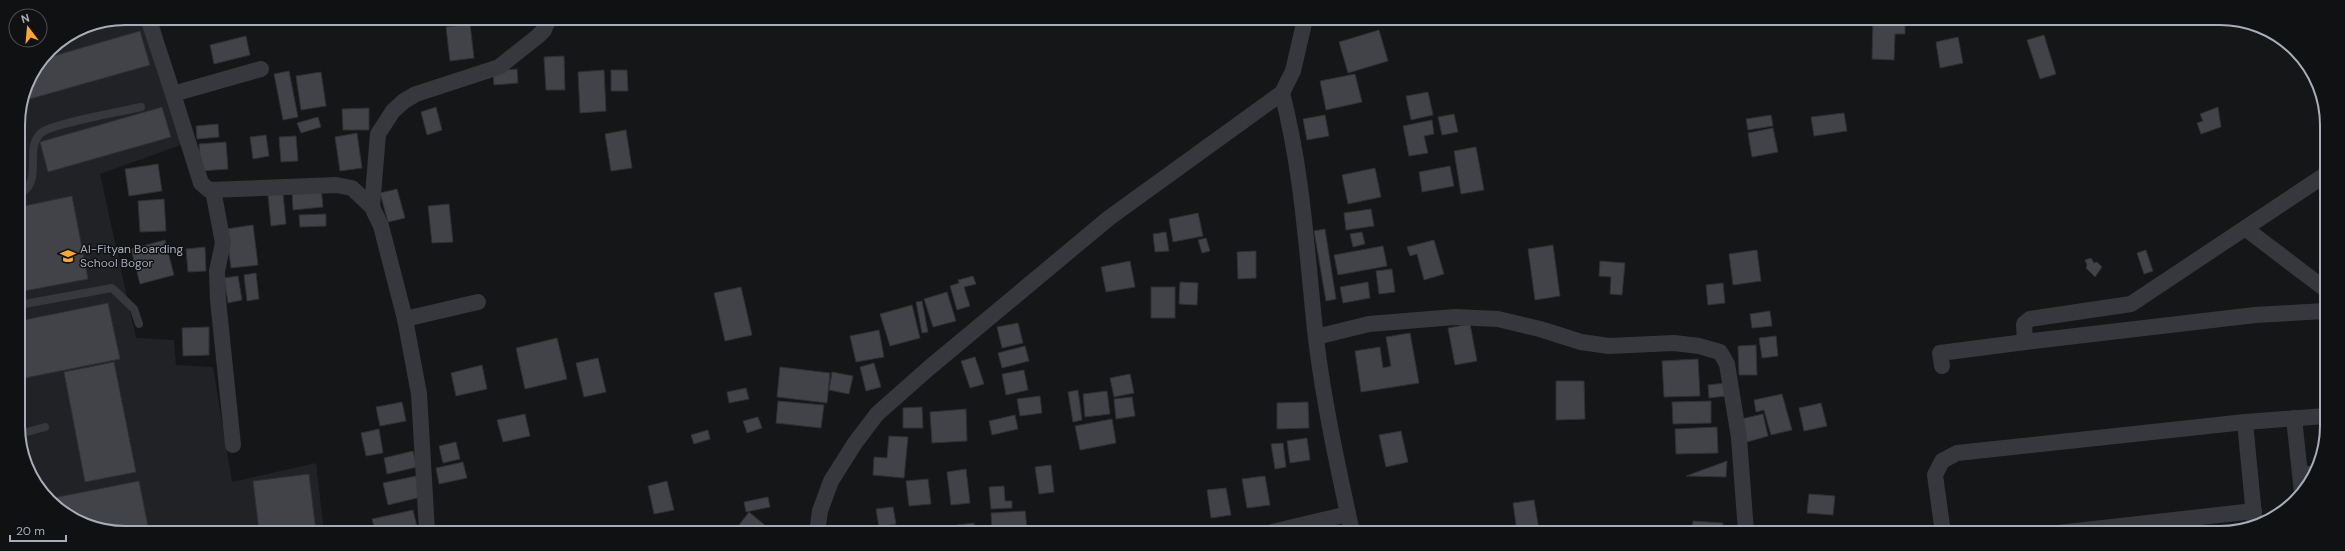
<svg xmlns="http://www.w3.org/2000/svg" width="2345" height="551" viewBox="0 0 2345 551" font-family="'DM Sans',sans-serif">
<style>
.built{fill:#212225}
.building{fill:#414348;stroke:#2f3034}
.lines{fill:none;stroke-linecap:round;stroke-linejoin:round}
.service{stroke:#36383d;stroke-width:8}
.minor{stroke:#36383d;stroke-width:16}
.labels{text-anchor:middle;stroke-width:3;stroke-linejoin:round;paint-order:stroke}
.poi-label{font-size:12px;fill:#a7adb9;stroke:#101113;text-anchor:start}
.rim{fill:none;stroke:#a7adb9;stroke-width:2}
</style>
<rect width="100%" height="100%" fill="#151618"/>
<path class="built" d="M137,18H158L189,142L100,174L136,338L174,340L176,365L213,367L232,482L316,463L324,531H105L50,502L20,447L18,118L26,84L50,49L70,36Z"/>
<g class="building">
<path d="M1873,20H1905V34H1895L1894,60L1872,59Z"/>
<path d="M103,22L105,28L85,33L84,26Z"/>
<path d="M470,24L474,58L450,61L446,27Z"/>
<path d="M1379,30L1388,61L1348,73L1339,42Z"/>
<path d="M140,31L150,65L30,99L26,84L43,59Z"/>
<path d="M2044,35L2056,74L2040,79L2027,40Z"/>
<path d="M246,36L250,55L214,64L210,45Z"/>
<path d="M1958,37L1963,63L1940,68L1936,42Z"/>
<path d="M564,56L565,90H546L544,57Z"/>
<path d="M517,69L518,83L494,85L493,71Z"/>
<path d="M604,70L606,111L580,113L578,72Z"/>
<path d="M611,70H627L628,91H611Z"/>
<path d="M289,71L298,117L283,120L274,74Z"/>
<path d="M321,72L326,106L301,110L296,76Z"/>
<path d="M1355,74L1362,102L1326,110L1320,81Z"/>
<path d="M1428,92L1433,115L1411,120L1406,96Z"/>
<path d="M162,107L171,137L48,172L40,142Z"/>
<path d="M436,107L442,130L427,135L421,112Z"/>
<path d="M2218,107L2221,127L2201,134L2197,123L2203,121L2200,114Z"/>
<path d="M369,108V130H343L342,109Z"/>
<path d="M1844,113L1847,131L1814,136L1811,117Z"/>
<path d="M1454,114L1458,132L1442,135L1438,117Z"/>
<path d="M1325,115L1329,136L1307,140L1303,119Z"/>
<path d="M1771,115L1773,126L1748,130L1746,119Z"/>
<path d="M318,117L321,127L301,133L297,123Z"/>
<path d="M1432,120L1434,134L1424,136L1428,153L1409,156L1403,126Z"/>
<path d="M218,124L219,137L197,139L196,126Z"/>
<path d="M1773,128L1778,152L1752,157L1748,133Z"/>
<path d="M626,130L632,168L611,171L605,134Z"/>
<path d="M357,133L362,168L340,171L335,137Z"/>
<path d="M266,135L269,156L253,159L250,137Z"/>
<path d="M296,136L298,161L281,162L279,137Z"/>
<path d="M226,142L228,169L201,171L199,144Z"/>
<path d="M1476,147L1484,190L1461,194L1454,151Z"/>
<path d="M158,164L162,191L129,196L125,169Z"/>
<path d="M1450,166L1454,186L1422,192L1419,172Z"/>
<path d="M1375,168L1381,197L1348,204L1342,175Z"/>
<path d="M321,187L323,207L293,210L292,189Z"/>
<path d="M397,189L405,218L388,222L380,193Z"/>
<path d="M283,194L286,224L271,226L268,195Z"/>
<path d="M72,196L88,279L19,292V207Z"/>
<path d="M164,199L166,231L140,232L138,201Z"/>
<path d="M449,204L453,242L432,243L428,206Z"/>
<path d="M1371,209L1374,226L1346,230L1344,213Z"/>
<path d="M1198,213L1203,236L1173,242L1169,219Z"/>
<path d="M326,214V226L300,227L299,215Z"/>
<path d="M253,225L258,265L231,268L226,229Z"/>
<path d="M1325,229L1336,299L1326,301L1314,231Z"/>
<path d="M1166,232L1169,251L1155,252L1153,234Z"/>
<path d="M1362,232L1365,244L1353,247L1350,234Z"/>
<path d="M1206,238L1210,251L1202,253L1198,240Z"/>
<path d="M165,240L174,275L140,284L131,249Z"/>
<path d="M1434,240L1444,274L1424,280L1417,254L1410,256L1407,247Z"/>
<path d="M1553,245L1560,296L1535,300L1528,249Z"/>
<path d="M1383,246L1387,266L1338,275L1334,255Z"/>
<path d="M205,247L206,271L188,272L186,249Z"/>
<path d="M1757,250L1761,281L1733,285L1729,254Z"/>
<path d="M2146,250L2153,271L2144,274L2137,253Z"/>
<path d="M1256,251V278L1238,279L1237,252Z"/>
<path d="M2091,258L2094,263L2097,262L2102,267L2095,277L2086,268L2087,265L2085,260Z"/>
<path d="M1130,261L1135,287L1106,292L1101,267Z"/>
<path d="M1600,261L1625,263L1622,295L1610,294L1611,277L1599,276Z"/>
<path d="M1392,269L1395,292L1379,294L1376,271Z"/>
<path d="M256,273L259,299L247,301L244,275Z"/>
<path d="M238,276L242,300L228,303L224,278Z"/>
<path d="M973,276L976,284L964,287L970,306L957,310L950,286L959,283L958,280Z"/>
<path d="M1180,282L1198,283L1197,305L1179,304Z"/>
<path d="M1368,282L1370,298L1343,303L1340,287Z"/>
<path d="M1723,283L1725,303L1708,305L1706,285Z"/>
<path d="M741,287L752,335L725,341L714,293Z"/>
<rect x="1151" y="287" width="24" height="31"/>
<path d="M947,292L956,321L933,327L924,299Z"/>
<path d="M922,301L928,332L922,333L916,302Z"/>
<path d="M108,303L120,359L20,379L19,321Z"/>
<path d="M912,305L920,338L890,346L880,314Z"/>
<path d="M1770,311L1772,326L1752,328L1750,314Z"/>
<path d="M1018,323L1023,343L1002,348L997,327Z"/>
<path d="M1470,324L1477,361L1455,365L1448,328Z"/>
<path d="M209,327V355L183,356L182,328Z"/>
<path d="M879,330L884,357L856,362L850,336Z"/>
<path d="M1410,333L1419,383L1361,392L1355,351L1380,347L1383,368L1391,366L1386,337Z"/>
<path d="M1776,336L1778,356L1762,358L1759,338Z"/>
<path d="M557,338L567,379L525,389L516,348Z"/>
<path d="M1756,345L1757,375H1739L1738,346Z"/>
<path d="M1025,346L1029,361L1002,368L998,353Z"/>
<path d="M975,357L984,384L970,388L961,361Z"/>
<path d="M598,358L606,392L584,397L576,363Z"/>
<path d="M1698,359L1700,396L1664,397L1662,361Z"/>
<path d="M114,362L136,472L85,482L64,372Z"/>
<path d="M874,363L881,387L866,391L860,367Z"/>
<path d="M482,365L487,389L456,396L451,373Z"/>
<path d="M780,367L830,373L827,403L777,397Z"/>
<path d="M1024,370L1028,390L1006,395L1002,374Z"/>
<path d="M832,372L853,376L849,394L829,390Z"/>
<path d="M1130,374L1134,393L1114,397L1110,378Z"/>
<path d="M1556,381H1584L1585,419L1556,420Z"/>
<path d="M1725,383L1726,396L1709,398L1708,385Z"/>
<path d="M746,388L749,399L729,403L727,392Z"/>
<path d="M1078,390L1082,420L1073,422L1068,392Z"/>
<path d="M1107,391L1110,414L1085,417L1083,394Z"/>
<path d="M1782,394L1792,430L1771,435L1764,410L1756,412L1754,400Z"/>
<path d="M1040,396L1042,413L1020,416L1017,399Z"/>
<path d="M1132,397L1135,416L1116,419L1114,399Z"/>
<path d="M778,401L824,405L821,428L776,423Z"/>
<path d="M1711,401V423L1673,424L1672,402Z"/>
<path d="M402,402L406,421L380,426L376,407Z"/>
<path d="M1308,402L1309,428L1277,429V403Z"/>
<path d="M1821,403L1827,426L1804,431L1799,408Z"/>
<path d="M922,407L923,428H903V408Z"/>
<path d="M966,409L967,441L932,443L930,412Z"/>
<path d="M525,414L530,436L503,442L497,420Z"/>
<path d="M1763,414L1768,436L1747,442L1741,419Z"/>
<path d="M1015,415L1018,429L992,435L989,421Z"/>
<path d="M758,417L762,428L747,433L743,421Z"/>
<path d="M1112,419L1116,443L1080,450L1075,426Z"/>
<path d="M1717,427L1718,453L1676,454L1675,429Z"/>
<path d="M379,429L383,453L366,456L361,433Z"/>
<path d="M708,430L710,439L694,444L691,435Z"/>
<path d="M1401,431L1408,462L1386,467L1379,435Z"/>
<path d="M889,436L908,437L904,478L873,475L874,457L887,458Z"/>
<path d="M1307,438L1310,460L1290,463L1287,441Z"/>
<path d="M456,442L460,459L443,463L439,446Z"/>
<path d="M1283,443L1286,467L1275,469L1271,444Z"/>
<path d="M413,451L417,467L387,474L384,458Z"/>
<path d="M1727,461L1726,477L1686,476Z"/>
<path d="M463,462L467,478L439,484L436,468Z"/>
<path d="M1051,465L1054,492L1039,494L1035,467Z"/>
<path d="M966,469L970,503L951,505L947,472Z"/>
<path d="M309,474L316,531H259L253,481Z"/>
<path d="M416,476L421,497L388,505L383,483Z"/>
<path d="M1265,476L1270,505L1247,508L1242,479Z"/>
<path d="M928,479L931,504L909,506L906,481Z"/>
<path d="M139,481L149,531H105L48,499Z"/>
<path d="M667,481L674,510L654,514L648,486Z"/>
<path d="M1004,486L1005,501H1012V508L991,509L989,487Z"/>
<path d="M1226,488L1231,515L1211,518L1207,490Z"/>
<path d="M1809,494L1835,496L1833,515L1807,513Z"/>
<path d="M768,497L770,507L746,512L744,502Z"/>
<path d="M1534,500L1539,529L1517,532L1513,503Z"/>
<path d="M893,507L896,524L879,527L876,509Z"/>
<path d="M413,510L418,531H375L372,519Z"/>
<path d="M1025,511L1027,527L992,530L991,513Z"/>
<path d="M749,512L773,532H739L736,529Z"/>
<path d="M1693,521L1723,523L1722,532H1692Z"/>
<path d="M974,523L975,532H957V525Z"/>
</g>
<g class="lines">
<g class="service">
<path d="M19,194C45,182 23,149 41,133C50,124 124,111 141,107"/>
<path d="M19,305L112,288L134,309L139,324"/>
<path d="M20,434L45,427"/>
</g>
<g class="minor">
<path d="M148,18L173,94"/>
<path d="M261,69L173,94L201,183L209,190L336,185L352,188L372,207L381,226L405,319L419,394L427,531"/>
<path d="M1282,93C1303,173 1307,257 1316,339C1324,404 1338,468 1352,532"/>
<path d="M2325,175L2131,304L2030,319L2024,324L2025,342L2255,315L2325,311"/>
<path d="M213,190L223,243L217,271L218,300L233,445"/>
<path d="M372,207L378,134L393,111L404,101L416,94L499,67L538,36L544,30L549,18"/>
<path d="M2246,229L2325,289"/>
<path d="M405,319L478,302"/>
<path d="M1316,337L1369,324L1455,317L1498,319L1540,329L1581,342L1609,346L1674,343L1699,346L1720,352L1727,364L1739,438L1746,532"/>
<path d="M1942,366L1940,353L2025,342"/>
<path d="M2294,418L2302,493"/>
<path d="M2245,422L2255,526"/>
<path d="M2300,474H2315"/>
<path d="M817,532L820,511L831,481L855,443L877,414L929,368L1109,218L1282,93L1293,71L1305,19"/>
<path d="M1272,532L1348,514"/>
<path d="M1943,533L1935,475L1942,461L1957,453L2245,422L2325,416"/>
<path d="M2058,533L2254,511"/>
</g>
</g>
<defs>
<symbol id="school-bare" viewBox="-9 -9 18 18"><path d="M0-5L7-2L0 1L-7-2ZM-4 1L0 2.5L4 1V4Q0 6-4 4Z" fill="#fda828" stroke="#101113" stroke-width="2.5" paint-order="stroke"/></symbol>
</defs>
<g fill-rule="evenodd">
<use href="#school-bare" x="57" y="245" width="22" height="22"/>
</g>
<g class="labels">
<g class="poi-label">
<text x="80" y="253">Al-Fityan Boarding<tspan x="80" dy="14">School Bogor</tspan></text>
</g>
</g>
<path d="M0 0H2345V551H0ZM125 25H2220A100 100 0 0 1 2320 125V426A100 100 0 0 1 2220 526H125A100 100 0 0 1 25 426V125A100 100 0 0 1 125 25Z" fill="#101113" fill-rule="evenodd"/>
<path class="rim" d="M125 25H2220A100 100 0 0 1 2320 125V426A100 100 0 0 1 2220 526H125A100 100 0 0 1 25 426V125A100 100 0 0 1 125 25Z"/>
<g transform="translate(28 28) rotate(344)"><circle r="19" fill="#101113" stroke="#4c4f55"/>
<path d="M0-3L7 15L0 10L-7 15Z" fill="#fda828"/>
<text y="-6" font-size="11" font-weight="bold" text-anchor="middle" fill="#a7adb9">N</text>
</g>
<path d="M10 535v6h56v-6" fill="none" stroke="#a7adb9" stroke-width="2"/>
<text x="16" y="535" font-size="12" fill="#a7adb9" stroke="#101113" stroke-width="3" paint-order="stroke">20 m</text>
</svg>
